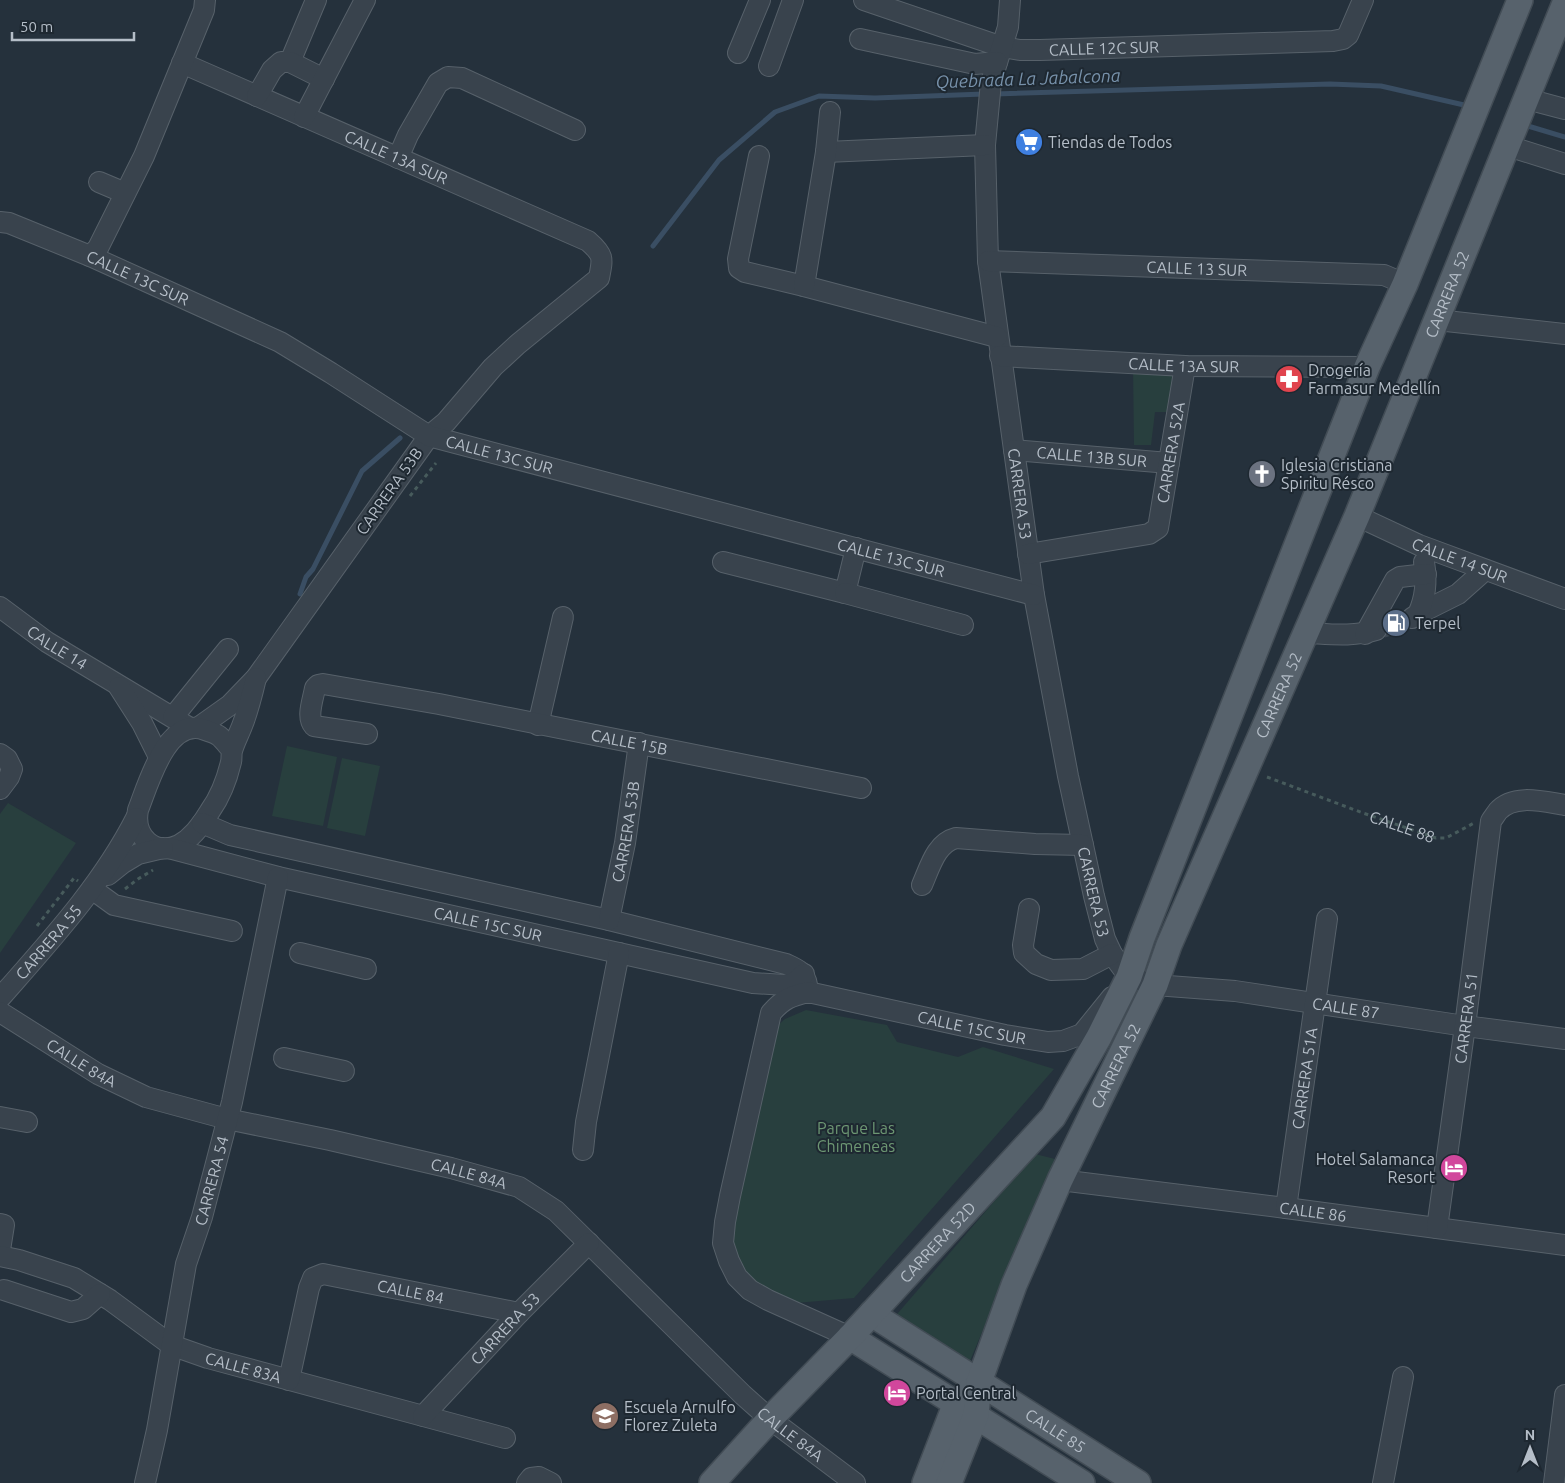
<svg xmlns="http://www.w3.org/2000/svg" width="1565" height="1483" viewBox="0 0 1565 1483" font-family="Ubuntu,sans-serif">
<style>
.green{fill:#283f3e}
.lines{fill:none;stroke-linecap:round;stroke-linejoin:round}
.stream{stroke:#3a4e63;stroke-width:5}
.minor-tunnel{stroke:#3b4651;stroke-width:20;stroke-dasharray:20 10;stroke-linecap:butt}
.minor-casing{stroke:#57616a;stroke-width:22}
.major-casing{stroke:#424c55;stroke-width:28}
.path{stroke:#475b5c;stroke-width:3;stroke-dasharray:4 4;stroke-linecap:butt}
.minor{stroke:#39434d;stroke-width:20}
.major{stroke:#57626c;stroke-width:25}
.labels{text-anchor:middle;stroke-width:4;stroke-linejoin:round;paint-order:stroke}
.street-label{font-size:16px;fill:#b5bec8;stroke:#1e2831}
.poi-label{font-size:16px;fill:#b5bec8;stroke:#1e2831;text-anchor:start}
.park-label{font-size:16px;fill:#6d9773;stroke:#1e2831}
.water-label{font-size:18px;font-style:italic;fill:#7791aa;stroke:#1e2831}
</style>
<rect width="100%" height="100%" fill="#25313c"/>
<g class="green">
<path d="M1133,366L1177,367L1168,412H1155L1151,445H1134Z"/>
<path d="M287,746L337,757L323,826L272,816Z"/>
<path d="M342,758L380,766L365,836L327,828Z"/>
<path d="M8,803L76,843L0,953V814Z"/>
<path d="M806,1010L887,1025L897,1042L958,1057L983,1047L1054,1069L854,1298L784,1304L747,1280L731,1238L770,1032L785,1019Z"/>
<path d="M1035,1154L1055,1159L967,1368L892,1320Z"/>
</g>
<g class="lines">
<g class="stream">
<path d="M995,94L1330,84L1381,86L1464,105"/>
<path d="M1528,126L1565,137"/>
<path d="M653,246L719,160L775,112L819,96L875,98L984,94"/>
<path d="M300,594L306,577L313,569L362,471L400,438"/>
</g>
<path class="minor-tunnel" d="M1382,628L1411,618"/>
<defs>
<g id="minor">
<path id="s2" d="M864,0L1002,47L1020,50H1040L1333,41L1343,39L1348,35L1363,0"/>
<path id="s3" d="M1010,0L1008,27L991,82L985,145L988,261L1034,595L1068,776L1094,896L1105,939L1112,954L1129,977"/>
<path d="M860,39L975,64L997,62"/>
<path d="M738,53L760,0"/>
<path d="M290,62L316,0"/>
<path id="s4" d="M182,63L588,241C604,255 603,258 599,278L518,344L493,367L446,422L429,436L256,678L230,705L199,727"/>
<path d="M769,66L793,0"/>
<path d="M257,96L272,70L281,62H290L324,79"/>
<path d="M1527,99L1565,109"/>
<path d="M304,117L365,0"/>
<path d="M1508,146L1565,164"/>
<path d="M826,152L985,145"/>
<path d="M759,156L738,259L739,268L745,272L804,286L997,337"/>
<path d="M398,158L408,135L438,83L448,77L462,78L575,130"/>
<path d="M99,182L125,193"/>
<path id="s5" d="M0,222L9,223L90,256L280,342L331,373L429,436L1034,595"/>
<path d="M90,256L98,248L144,156L204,10L205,0"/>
<path id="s6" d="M988,261L1384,275L1405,284"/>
<path d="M804,286L826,152L830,112"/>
<path d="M1437,320L1565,334"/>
<path id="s7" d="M1000,356L1185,366L1367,367"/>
<path id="s8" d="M1014,450L1169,463"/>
<path id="s9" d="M1357,516L1419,545L1565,599"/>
<path id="s10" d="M1028,554L1149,534L1158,528L1185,366"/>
<path d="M723,562L845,593L856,548"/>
<path d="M845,593L963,625"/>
<path id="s11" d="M0,607L47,642L190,728"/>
<path d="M1418,614L1458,594L1485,570"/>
<path d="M1412,618L1418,614C1426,597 1427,580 1424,562"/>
<path d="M1306,633C1330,634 1353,637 1376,630"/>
<path d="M1365,634L1395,580L1400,577L1426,574"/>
<path d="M119,687L142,723L159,757"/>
<path d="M173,717L228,649"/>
<path d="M538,725L563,617"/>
<path id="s12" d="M367,734L314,726C306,717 313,700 315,688L318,685L323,684L439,704L861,788"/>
<path d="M232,750C228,746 224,740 219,736C215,733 210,732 205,730C167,715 148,785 138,810C133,836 154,857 179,845C192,838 203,823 210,811C220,797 227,779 231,762C232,758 231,755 232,751C234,743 239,734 242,726C248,711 252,695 256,678"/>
<path d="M0,754L7,759L12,769L9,777L0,789"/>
<path d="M202,823L230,835L609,920L786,964C797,969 805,972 807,985"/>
<path id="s13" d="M169,848L278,877L753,983L785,985L793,984L804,974"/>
<path d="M108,875L123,863L138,854L163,848"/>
<path d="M922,885C930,867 936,843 956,838L1035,844L1083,845"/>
<path d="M92,889L114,905L232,931"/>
<path d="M1029,909L1023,945L1024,953L1036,964L1051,970L1083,969L1112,954"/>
<path id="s14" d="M609,920L625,843L639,743"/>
<path d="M300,953L366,969"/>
<path id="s15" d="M1142,981L1155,985L1235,991L1465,1026L1565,1039"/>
<path id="s16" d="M0,998C50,941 102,885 136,818"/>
<path id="s17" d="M0,1012L98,1074L146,1097L227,1119L330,1140L451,1168L519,1187L556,1211L743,1395L770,1419L855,1483"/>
<path d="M284,1058L344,1071"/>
<path d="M0,1117L27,1122"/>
<path d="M583,1150L586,1122L619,953"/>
<path id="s18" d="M1060,1180L1286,1208L1565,1245"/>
<path id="s19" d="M1286,1208L1327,919"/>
<path d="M0,1224L4,1225L0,1250"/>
<path id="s20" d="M1437,1228L1465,1026L1491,821C1493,818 1496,814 1498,811C1514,793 1545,802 1565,805"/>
<path id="s21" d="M0,1256L19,1260L74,1278L110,1300L171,1345L208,1358L505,1438"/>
<path d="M4,1290L71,1312L83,1309L100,1294"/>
<path id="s22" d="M850,1337L768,1300L750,1290L737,1277L729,1261L723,1243L725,1222L730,1196L771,1013C783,999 791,996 808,992L1005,1035L1048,1042L1063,1041L1082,1034L1112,997"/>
<path id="s23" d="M289,1380L309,1288L313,1278L323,1274L519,1313"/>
<path id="s24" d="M423,1416L519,1313L589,1243"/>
<path id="s25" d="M145,1483L157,1430L186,1264L202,1217L232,1102L278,877"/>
<path d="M527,1483L531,1478L539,1477L551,1483"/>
<path d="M1383,1483L1403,1377"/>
<path d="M1554,1483L1565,1395"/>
</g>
<g id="major">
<path id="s26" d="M872,1313L878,1318L1138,1483"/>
<path d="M850,1337L1082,1483"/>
<path id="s27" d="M712,1483L770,1419L850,1337L1053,1117L1099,1037L1129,977L1142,938L1367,367L1405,284L1520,0"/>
<path d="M925,1483L956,1403L968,1392"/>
<path id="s28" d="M949,1483L976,1415L979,1382L1014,1285L1060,1180L1155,985L1169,945L1357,516L1565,3"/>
</g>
</defs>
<use href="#minor" class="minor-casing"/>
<use href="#major" class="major-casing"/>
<g class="path">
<path d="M410,496L436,463"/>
<path id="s1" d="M1267,777L1363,813L1436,838H1446L1474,823"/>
<path d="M125,889L138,879L153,870"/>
<path d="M37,926L74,878L78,881"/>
</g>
<use href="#minor" class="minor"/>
<use href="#major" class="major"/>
</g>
<defs>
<symbol id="supermarket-disc" viewBox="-11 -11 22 22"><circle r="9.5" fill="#3f7fe0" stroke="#1e2831"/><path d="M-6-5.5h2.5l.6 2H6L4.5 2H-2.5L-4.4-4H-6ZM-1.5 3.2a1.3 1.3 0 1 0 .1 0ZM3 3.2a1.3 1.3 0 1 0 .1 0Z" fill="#fff"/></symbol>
<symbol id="pharmacy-disc" viewBox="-11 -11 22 22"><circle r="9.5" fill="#e0444e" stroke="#1e2831"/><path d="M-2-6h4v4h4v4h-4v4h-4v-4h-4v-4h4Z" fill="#fff"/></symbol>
<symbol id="church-disc" viewBox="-11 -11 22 22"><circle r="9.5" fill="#6b7280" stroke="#1e2831"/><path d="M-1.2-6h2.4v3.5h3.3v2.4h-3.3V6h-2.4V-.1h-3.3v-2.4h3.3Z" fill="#fff"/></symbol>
<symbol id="fuel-disc" viewBox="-11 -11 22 22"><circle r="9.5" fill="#5c6f8a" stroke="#1e2831"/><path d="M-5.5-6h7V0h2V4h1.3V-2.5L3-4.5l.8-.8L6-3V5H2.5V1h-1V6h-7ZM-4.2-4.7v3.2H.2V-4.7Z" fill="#fff"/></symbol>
<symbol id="hotel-disc" viewBox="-11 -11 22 22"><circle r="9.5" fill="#d1479c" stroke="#1e2831"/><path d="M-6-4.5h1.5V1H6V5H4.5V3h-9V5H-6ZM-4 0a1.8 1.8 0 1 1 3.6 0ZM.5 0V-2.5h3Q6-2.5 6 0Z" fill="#fff"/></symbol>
<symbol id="school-disc" viewBox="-11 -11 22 22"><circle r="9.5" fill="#8d6e63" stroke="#1e2831"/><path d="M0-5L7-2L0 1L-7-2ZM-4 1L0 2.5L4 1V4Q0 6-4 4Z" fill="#fff"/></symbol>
</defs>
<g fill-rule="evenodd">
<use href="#supermarket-disc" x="1013" y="126" width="32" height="32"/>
<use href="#pharmacy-disc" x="1273" y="363" width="32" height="32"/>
<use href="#church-disc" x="1246" y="458" width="32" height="32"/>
<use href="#fuel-disc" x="1380" y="607" width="32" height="32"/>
<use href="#hotel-disc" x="1438" y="1152" width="32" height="32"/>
<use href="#hotel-disc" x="881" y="1377" width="32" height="32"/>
<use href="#school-disc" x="589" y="1400" width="32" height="32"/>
</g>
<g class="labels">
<g class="street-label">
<text dy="6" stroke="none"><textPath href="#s2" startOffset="248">CALLE 12C SUR</textPath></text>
<text dy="6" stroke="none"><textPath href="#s4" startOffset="234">CALLE 13A SUR</textPath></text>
<text dy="6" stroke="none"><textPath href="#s6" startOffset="209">CALLE 13 SUR</textPath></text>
<text dy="6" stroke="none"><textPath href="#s5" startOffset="149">CALLE 13C SUR</textPath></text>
<text dy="6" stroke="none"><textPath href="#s28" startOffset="1291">CARRERA 52</textPath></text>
<text dy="6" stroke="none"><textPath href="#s7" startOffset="184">CALLE 13A SUR</textPath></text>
<text dy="6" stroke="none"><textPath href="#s10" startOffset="210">CARRERA 52A</textPath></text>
<text dy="6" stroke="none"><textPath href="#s5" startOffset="554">CALLE 13C SUR</textPath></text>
<text dy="6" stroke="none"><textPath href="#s8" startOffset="78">CALLE 13B SUR</textPath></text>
<text transform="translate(389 491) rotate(-55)" y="6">CARRERA 53B</text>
<text dy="6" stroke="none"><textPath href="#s3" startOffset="499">CARRERA 53</textPath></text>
<text dy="6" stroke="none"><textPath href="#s5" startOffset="959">CALLE 13C SUR</textPath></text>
<text dy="6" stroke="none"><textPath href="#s9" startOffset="112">CALLE 14 SUR</textPath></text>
<text dy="6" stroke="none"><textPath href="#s11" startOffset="70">CALLE 14</textPath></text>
<text dy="6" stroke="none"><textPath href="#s28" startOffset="856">CARRERA 52</textPath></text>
<text dy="6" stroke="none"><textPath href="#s12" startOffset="414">CALLE 15B</textPath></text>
<text dy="6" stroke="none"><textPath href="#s1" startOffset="144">CALLE 88</textPath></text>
<text dy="6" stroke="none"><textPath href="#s14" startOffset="90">CARRERA 53B</textPath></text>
<text dy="6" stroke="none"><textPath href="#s3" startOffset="904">CARRERA 53</textPath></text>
<text dy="6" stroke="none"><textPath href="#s13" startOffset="328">CALLE 15C SUR</textPath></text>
<text dy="6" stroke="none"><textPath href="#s16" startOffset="74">CARRERA 55</textPath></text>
<text dy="6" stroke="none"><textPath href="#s15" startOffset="206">CALLE 87</textPath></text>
<text dy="6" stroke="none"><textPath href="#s20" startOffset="212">CARRERA 51</textPath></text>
<text dy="6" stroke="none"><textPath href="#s22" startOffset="612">CALLE 15C SUR</textPath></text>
<text dy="6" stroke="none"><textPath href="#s17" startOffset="96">CALLE 84A</textPath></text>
<text dy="6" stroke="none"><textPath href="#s28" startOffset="451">CARRERA 52</textPath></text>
<text dy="6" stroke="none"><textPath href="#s19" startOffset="131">CARRERA 51A</textPath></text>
<text dy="6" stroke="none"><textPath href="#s17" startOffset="501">CALLE 84A</textPath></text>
<text dy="6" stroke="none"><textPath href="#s25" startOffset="310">CARRERA 54</textPath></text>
<text dy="6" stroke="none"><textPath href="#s18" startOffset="255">CALLE 86</textPath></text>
<text dy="6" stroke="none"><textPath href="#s27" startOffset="330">CARRERA 52D</textPath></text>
<text dy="6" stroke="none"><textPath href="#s23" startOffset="205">CALLE 84</textPath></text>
<text dy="6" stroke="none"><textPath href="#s24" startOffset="120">CARRERA 53</textPath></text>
<text dy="6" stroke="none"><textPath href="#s21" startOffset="271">CALLE 83A</textPath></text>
<text dy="6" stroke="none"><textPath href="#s26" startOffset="218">CALLE 85</textPath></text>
<text dy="6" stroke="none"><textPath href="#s17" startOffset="921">CALLE 84A</textPath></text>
</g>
<g class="poi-label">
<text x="1048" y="148">Tiendas de Todos</text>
<text x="1308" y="376">Drogería<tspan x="1308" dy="18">Farmasur Medellín</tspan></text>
<text x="1281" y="471">Iglesia Cristiana<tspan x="1281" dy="18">Spiritu Résco</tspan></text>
<text x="1415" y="629">Terpel</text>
<text x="1435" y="1165" text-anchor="end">Hotel Salamanca<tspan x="1435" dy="18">Resort</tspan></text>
<text x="916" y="1399">Portal Central</text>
<text x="624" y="1413">Escuela Arnulfo<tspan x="624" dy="18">Florez Zuleta</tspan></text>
</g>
<g class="park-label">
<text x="856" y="1134">Parque Las<tspan x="856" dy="18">Chimeneas</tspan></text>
</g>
<g class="water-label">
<text transform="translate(1028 79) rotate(-2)" y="6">Quebrada La Jabalcona</text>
</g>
</g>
<g transform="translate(1530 1448)" stroke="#1e2831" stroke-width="4" paint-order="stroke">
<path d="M0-4L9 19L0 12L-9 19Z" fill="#b5bec8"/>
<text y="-8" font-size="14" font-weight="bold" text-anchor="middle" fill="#b5bec8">N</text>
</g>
<path d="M12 32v8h122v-8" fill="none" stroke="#b5bec8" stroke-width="2.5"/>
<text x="20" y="32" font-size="15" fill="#b5bec8" stroke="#1e2831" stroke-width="4" paint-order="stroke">50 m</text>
</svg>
